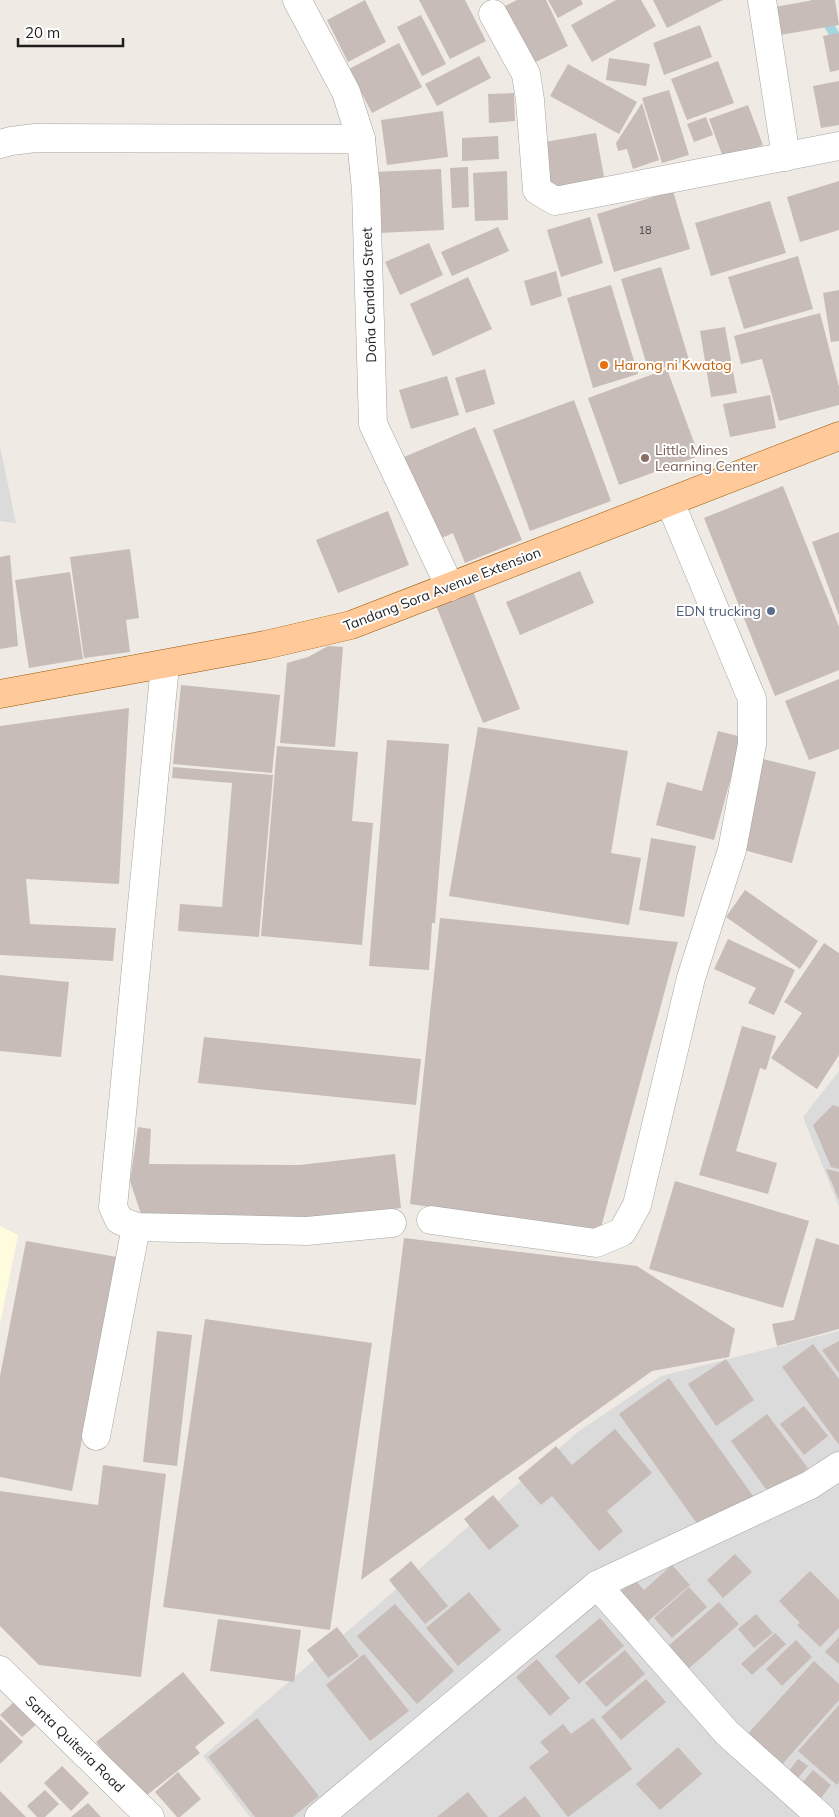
<svg xmlns="http://www.w3.org/2000/svg" width="839" height="1817" viewBox="0 0 839 1817" font-family="Mulish,sans-serif">
<style>
.residential{fill:#dcdbdb}
.education{fill:#fffcdd}
.lines{fill:none;stroke-linecap:round;stroke-linejoin:round}
.stream{stroke:#a3d7df;stroke-width:10}
.building{fill:#c7bcb7}
.minor-casing{stroke:#a5a5a5;stroke-width:29}
.major-casing{stroke:#985700;stroke-width:29}
.minor{stroke:#fff;stroke-width:28}
.major{stroke:#ffc999;stroke-width:28}
.food-dot{fill:#e8710a;stroke:#fff;stroke-width:2}
.education-dot{fill:#8d6e63;stroke:#fff;stroke-width:2}
.service-dot{fill:#5c6f8a;stroke:#fff;stroke-width:2}
.labels{text-anchor:middle;stroke-width:4;stroke-linejoin:round;paint-order:stroke}
.number-label{font-size:11px;fill:#484644}
.street-label{font-size:14px;fill:#1e1e1e;stroke:#fff}
.food-label{font-size:14px;fill:#c56008;stroke:#fff;text-anchor:start}
.education-label{font-size:14px;fill:#785e54;stroke:#fff;text-anchor:start}
.service-label{font-size:14px;fill:#4e5e75;stroke:#fff;text-anchor:end}
</style>
<rect width="100%" height="100%" fill="#f0eae4"/>
<g class="residential">
<path d="M0,446L16,523L0,521Z"/>
<path d="M839,1071V1207L803,1117Z"/>
<path d="M839,1331V1817H250L203,1756L579,1431L661,1376Z"/>
</g>
<path class="education" d="M0,1226L18,1235L0,1324Z"/>
<g class="lines">
<path class="stream" d="M815,0L839,43"/>
</g>
<g class="building">
<path d="M365,0L386,42L348,62L327,20Z"/>
<path d="M419,0H465L486,41L450,59Z"/>
<path d="M517,0H546L568,46L528,66L499,9Z"/>
<path d="M548,0H581L583,4L558,18Z"/>
<path d="M616,0H641L656,26L592,62L571,25Z"/>
<path d="M653,0H723L667,28Z"/>
<path d="M814,0H835L839,25L774,36L769,8Z"/>
<path d="M421,15L446,64L422,76L397,27Z"/>
<path d="M700,25L712,57L664,75L653,43Z"/>
<path d="M839,33V70L830,72L823,36Z"/>
<path d="M399,43L422,87L372,113L349,69Z"/>
<path d="M479,56L491,78L437,106L425,84Z"/>
<path d="M609,58L650,64L646,86L606,80Z"/>
<path d="M718,61L734,103L687,120L671,79Z"/>
<path d="M568,64L637,102L619,134L550,96Z"/>
<path d="M839,81V125L821,128L813,86Z"/>
<path d="M669,90L689,155L662,163L642,98Z"/>
<path d="M514,93L515,121L489,123L488,94Z"/>
<path d="M642,103L659,160L633,169L627,149L618,151L616,143Z"/>
<path d="M748,105L763,145L724,160L709,119Z"/>
<path d="M443,111L448,157L387,165L381,120Z"/>
<path d="M706,117L713,135L694,142L687,124Z"/>
<path d="M596,133L605,182L543,193L534,144Z"/>
<path d="M498,136L499,159L462,161V138Z"/>
<path d="M468,167L469,207L452,208L450,168Z"/>
<path d="M441,169L444,230L377,233L374,172Z"/>
<path d="M507,171L508,220L475,221L473,173Z"/>
<path d="M839,181V230L800,242L787,197Z"/>
<path d="M673,191L690,249L614,272L597,214Z"/>
<path d="M770,201L786,253L711,276L695,223Z"/>
<path d="M590,217L603,263L561,277L547,230Z"/>
<path d="M498,227L509,251L452,276L441,252Z"/>
<path d="M429,243L443,275L400,295L385,262Z"/>
<path d="M798,256L813,309L744,329L728,277Z"/>
<path d="M661,267L689,360L649,372L621,279Z"/>
<path d="M556,271L562,296L531,306L524,281Z"/>
<path d="M468,277L492,329L433,356L410,304Z"/>
<path d="M611,285L638,374L593,388L567,298Z"/>
<path d="M839,290V341L831,342L823,293Z"/>
<path d="M820,313L839,387V405L779,421L762,359L741,364L734,336Z"/>
<path d="M725,327L737,393L711,397L700,331Z"/>
<path d="M485,369L495,404L466,413L455,378Z"/>
<path d="M667,369L699,456L619,485L588,398Z"/>
<path d="M447,376L459,415L411,429L399,390Z"/>
<path d="M770,395L776,428L730,437L723,404Z"/>
<path d="M574,400L611,501L530,531L493,430Z"/>
<path d="M475,427L522,540L465,563L453,533L431,543L397,460Z"/>
<path d="M783,486L839,627V670L775,696L704,518Z"/>
<path d="M388,511L409,565L338,593L316,540Z"/>
<path d="M839,532V616L812,542Z"/>
<path d="M130,549L139,618L126,620L130,652L84,658L70,557Z"/>
<path d="M10,555L18,646L0,649V557Z"/>
<path d="M580,571L594,603L520,635L506,602Z"/>
<path d="M70,572L83,659L29,668L15,580Z"/>
<path d="M470,584L520,709L483,723L433,598Z"/>
<path d="M328,646L343,647L335,747L280,743L287,663L308,657Z"/>
<path d="M839,679V749L809,760L785,701Z"/>
<path d="M181,685L280,695L272,773L173,764Z"/>
<path d="M129,708L119,884L26,879L30,924L116,928L113,961L0,955V726Z"/>
<path d="M478,727L628,751L611,853L641,858L629,925L449,896Z"/>
<path d="M718,731L742,737L714,840L656,825L667,782L702,791Z"/>
<path d="M387,740L449,744L435,923H432L429,970L369,966Z"/>
<path d="M277,746L358,752L352,821L373,823L362,945L261,936Z"/>
<path d="M763,759L816,772L792,863L740,849Z"/>
<path d="M173,767L273,775L259,937L178,931L180,904L222,907L232,783L172,778Z"/>
<path d="M651,838L696,846L684,917L639,910Z"/>
<path d="M745,890L818,941L800,969L726,917Z"/>
<path d="M440,918L678,942L600,1231L410,1204Z"/>
<path d="M728,939L795,970L774,1015L748,1003L756,988L714,969Z"/>
<path d="M824,943L839,953V1055L817,1089L771,1058L802,1013L784,1002Z"/>
<path d="M0,975L69,982L61,1057L0,1051Z"/>
<path d="M742,1026L776,1036L766,1070L760,1068L736,1151L777,1163L768,1194L699,1175Z"/>
<path d="M204,1037L421,1059L416,1105L198,1083Z"/>
<path d="M833,1105L839,1107V1169L831,1167L813,1125Z"/>
<path d="M138,1127L151,1129L149,1164L300,1165L395,1154L401,1208L298,1220L141,1214L130,1181Z"/>
<path d="M826,1169L839,1172V1200Z"/>
<path d="M675,1181L809,1221L783,1308L649,1269Z"/>
<path d="M404,1238L637,1266L735,1329L729,1357L652,1371L361,1580Z"/>
<path d="M816,1238L839,1245V1329L777,1346L772,1324L794,1320Z"/>
<path d="M26,1241L117,1257L72,1491L0,1477V1376Z"/>
<path d="M205,1319L372,1343L330,1630L163,1607Z"/>
<path d="M157,1331L192,1335L177,1466L143,1462Z"/>
<path d="M839,1341V1373L822,1350Z"/>
<path d="M813,1344L839,1379V1445L782,1367Z"/>
<path d="M726,1359L754,1400L716,1426L688,1384Z"/>
<path d="M669,1378L753,1496L703,1532L619,1414Z"/>
<path d="M804,1406L828,1436L804,1455L780,1424Z"/>
<path d="M767,1414L808,1468L771,1496L731,1441Z"/>
<path d="M615,1429L652,1473L607,1511L623,1531L599,1551L552,1496L541,1505L518,1478L556,1446L572,1465Z"/>
<path d="M103,1465L166,1474L141,1677L39,1665L0,1626V1491L98,1505Z"/>
<path d="M493,1495L519,1526L489,1550L464,1519Z"/>
<path d="M735,1554L752,1572L723,1598L707,1580Z"/>
<path d="M411,1561L448,1606L425,1624L389,1580Z"/>
<path d="M672,1565L690,1585L647,1622L620,1592L634,1579L644,1590Z"/>
<path d="M810,1571L839,1600V1628L820,1647L797,1625L800,1623L779,1601Z"/>
<path d="M689,1587L707,1607L672,1638L654,1618Z"/>
<path d="M469,1592L501,1630L458,1666L426,1628Z"/>
<path d="M719,1602L739,1624L686,1671L666,1648Z"/>
<path d="M395,1604L454,1671L417,1704L357,1636Z"/>
<path d="M756,1614L773,1633L754,1648L738,1629Z"/>
<path d="M600,1618L624,1646L579,1684L555,1656Z"/>
<path d="M218,1619L301,1630L294,1682L210,1671Z"/>
<path d="M337,1627L359,1656L328,1678L307,1650Z"/>
<path d="M775,1633L786,1644L752,1675L741,1664Z"/>
<path d="M839,1637V1664L825,1652Z"/>
<path d="M796,1640L812,1657L782,1686L766,1669Z"/>
<path d="M625,1650L645,1674L606,1707L585,1683Z"/>
<path d="M364,1654L409,1711L370,1741L326,1685Z"/>
<path d="M537,1659L570,1698L550,1716L516,1677Z"/>
<path d="M814,1661L839,1684V1700L778,1769L744,1738Z"/>
<path d="M183,1672L225,1723L195,1747L200,1753L142,1799L96,1742Z"/>
<path d="M646,1679L666,1702L621,1740L601,1717Z"/>
<path d="M16,1700L38,1723L22,1737L0,1715Z"/>
<path d="M839,1705V1782L837,1785L798,1751Z"/>
<path d="M257,1718L319,1796L293,1817H255L208,1757Z"/>
<path d="M593,1718L632,1769L568,1817L529,1767L549,1752L540,1742L563,1724L571,1734Z"/>
<path d="M0,1719L23,1742L0,1764Z"/>
<path d="M678,1747L702,1774L660,1810L636,1784Z"/>
<path d="M798,1759L808,1766L798,1778L789,1771Z"/>
<path d="M62,1766L89,1793L71,1811L44,1783Z"/>
<path d="M813,1770L831,1785L821,1798L802,1783Z"/>
<path d="M178,1772L201,1799L180,1817H177L155,1792Z"/>
<path d="M45,1790L59,1804L45,1817H37L27,1806Z"/>
<path d="M0,1791L26,1817H0Z"/>
<path d="M468,1792L488,1817H437Z"/>
<path d="M525,1796L541,1817H498Z"/>
<path d="M88,1803L101,1817H71Z"/>
</g>
<g class="lines">
<defs>
<g id="minor">
<path d="M297,0L346,92L361,139L366,190L373,424L450,587"/>
<path d="M762,0L786,157"/>
<path d="M493,14L526,74L530,100L537,190L555,201L839,146"/>
<path d="M0,144L11,141L35,138L361,139"/>
<path d="M165,665L113,1207L119,1220L136,1227L307,1231L392,1223"/>
<path d="M431,1220L596,1243L622,1232L637,1205L691,978L732,850L752,744V699L670,502"/>
<path d="M96,1436L136,1227"/>
<path d="M597,1585L727,1733L821,1817"/>
<path d="M0,1670L150,1817"/>
<path d="M319,1817L597,1585L810,1485L839,1466"/>
</g>
<path id="major" d="M0,694L265,645L351,625L839,436"/>
</defs>
<use href="#minor" class="minor-casing"/>
<use href="#major" class="major-casing"/>
<use href="#minor" class="minor"/>
<use href="#major" class="major"/>
</g>
<circle class="food-dot" cx="604" cy="365" r="5"/>
<circle class="education-dot" cx="645" cy="458" r="5"/>
<circle class="service-dot" cx="771" cy="611" r="5"/>
<g class="labels">
<g class="number-label">
<text x="645" y="234">18</text>
</g>
<g class="street-label">
<text transform="translate(369 295) rotate(-92)" y="5">Doña Candida Street</text>
<text transform="translate(442 589) rotate(-21)" y="5">Tandang Sora Avenue Extension</text>
<text transform="translate(75 1744) rotate(44)" y="5">Santa Quiteria Road</text>
</g>
<g class="food-label">
<text x="614" y="370">Harong ni Kwatog</text>
</g>
<g class="education-label">
<text x="655" y="455">Little Mines<tspan x="655" dy="16">Learning Center</tspan></text>
</g>
<g class="service-label">
<text x="761" y="616">EDN trucking</text>
</g>
</g>
<path d="M18 38v8h105v-8" fill="none" stroke="#1e1e1e" stroke-width="2.5"/>
<text x="25" y="38" font-size="15" fill="#1e1e1e" stroke="#ffffff" stroke-width="4" paint-order="stroke">20 m</text>
</svg>
